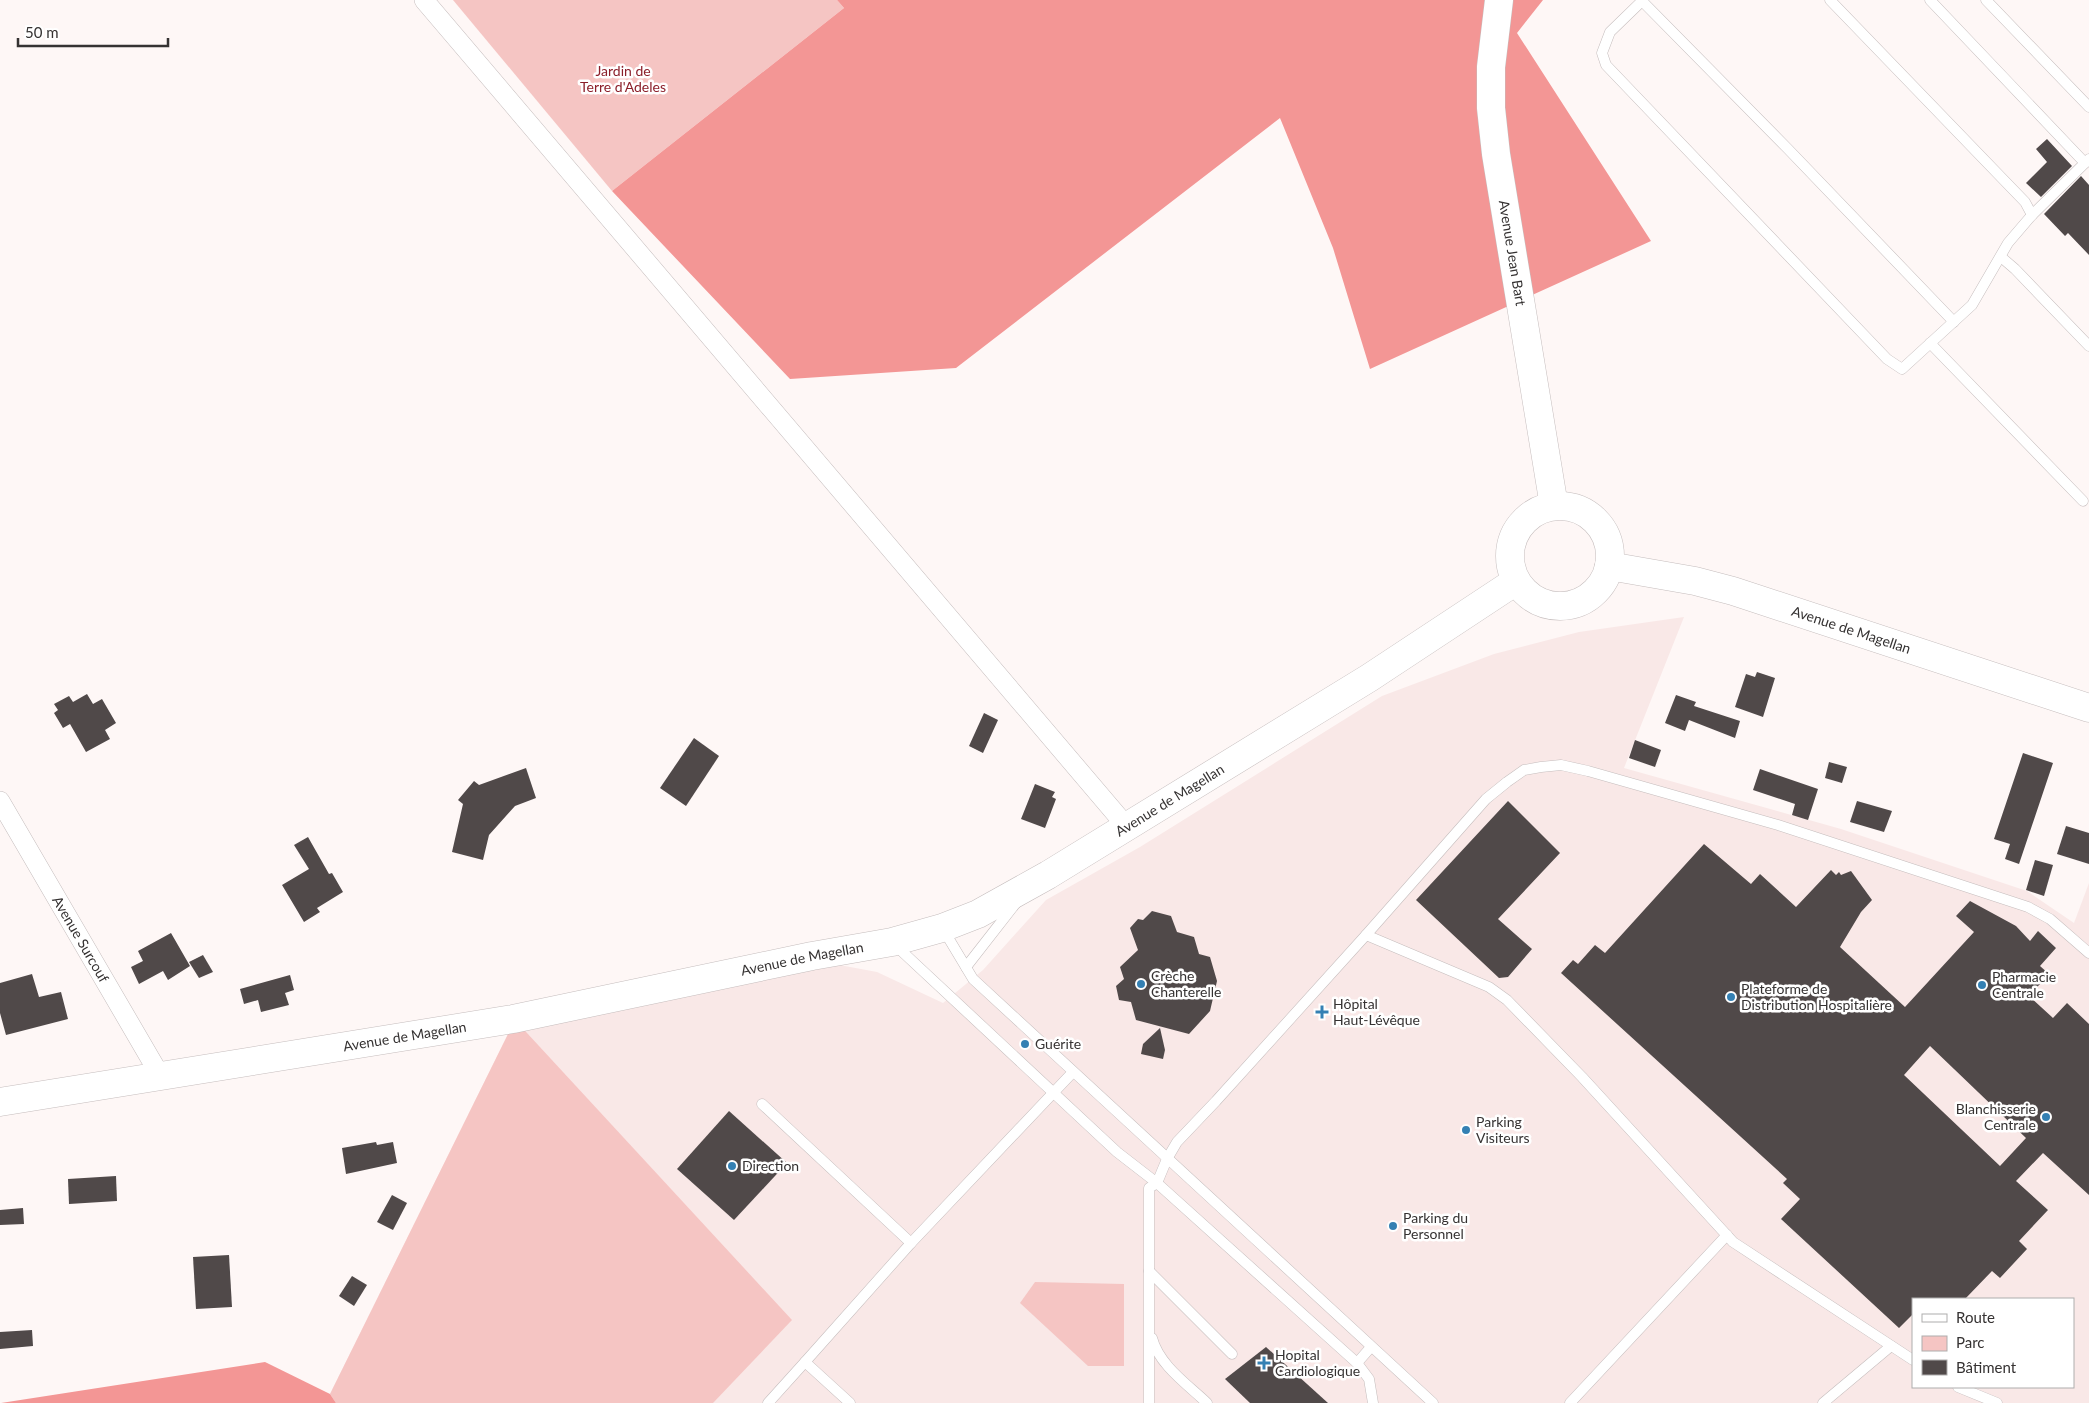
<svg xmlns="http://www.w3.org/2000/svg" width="2089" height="1403" viewBox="0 0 2089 1403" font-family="Lato,sans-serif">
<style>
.built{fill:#f9e8e7;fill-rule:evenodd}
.green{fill:#f5c5c3}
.forest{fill:#f39695}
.building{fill:#504949;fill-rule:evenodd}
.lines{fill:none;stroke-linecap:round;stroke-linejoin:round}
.lane-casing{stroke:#c5bdbd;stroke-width:11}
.street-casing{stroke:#c5bdbd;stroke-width:20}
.secondary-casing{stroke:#c5bdbd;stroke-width:29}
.lane{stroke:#fff;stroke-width:10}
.street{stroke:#fff;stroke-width:19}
.secondary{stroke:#fff;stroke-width:28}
.poi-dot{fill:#3480b3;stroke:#fff;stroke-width:2}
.labels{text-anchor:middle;stroke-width:5;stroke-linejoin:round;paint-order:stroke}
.park-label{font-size:14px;fill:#8b1f2a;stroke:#fff}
.street-label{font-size:14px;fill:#353232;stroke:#fff}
.poi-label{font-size:14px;fill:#353232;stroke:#fff;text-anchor:start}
</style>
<rect width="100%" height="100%" fill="#fef7f6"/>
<path class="built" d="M1684,617L1624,768L1841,829L2027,891L2074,923L2089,883V1403H336L330,1394L515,1020L834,964L877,972L943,1003L983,970L1046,900L1140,847L1382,696L1494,654L1579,632ZM1913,1299H2073V1387H1913Z"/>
<g class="green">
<path d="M453,0H837L844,8L612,191Z"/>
<path d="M515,1020L792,1320L713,1403H336L330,1394Z"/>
<path d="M1035,1282L1124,1284V1366H1088L1020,1303Z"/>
</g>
<g class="forest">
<path d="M837,0H1543L1517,33L1651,241L1370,369L1333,248L1280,118L956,368L790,379L612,191L844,8Z"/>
<path d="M265,1362L330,1394L336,1403H1Z"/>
</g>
<g class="building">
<path d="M2047,139L2072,166L2041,197L2026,183L2047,162L2036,149Z"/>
<path d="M2081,176L2089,185V255L2068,233L2065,236L2044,214Z"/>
<path d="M1757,672L1775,678L1763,717L1735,707L1746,674L1755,677Z"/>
<path d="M87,694L93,704L102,699L116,723L105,730L110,739L86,752L70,724L63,728L54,713L58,710L54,704L69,696L73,702Z"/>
<path d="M1676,695L1696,702L1694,706L1740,721L1735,738L1689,720L1685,731L1665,723Z"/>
<path d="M984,713L998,720L983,753L969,746Z"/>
<path d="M694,738L719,756L686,806L660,788Z"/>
<path d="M1635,740L1661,750L1655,767L1629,758Z"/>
<path d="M2023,753L2053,763L2019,864L2005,859L2010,844L1994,839Z"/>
<path d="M1829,762L1847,767L1842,783L1825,778Z"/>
<path d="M526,768L536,798L515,806L489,835L483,860L452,852L463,804L458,800L474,781L479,785Z"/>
<path d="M1760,769L1818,789L1808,820L1792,815L1795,804L1753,790Z"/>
<path d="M1035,784L1055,792L1052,797L1056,799L1045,828L1021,819Z"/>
<path d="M1508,801L1560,853L1498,919L1532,949L1508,977L1499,978L1416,900Z"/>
<path d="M1857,801L1892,811L1884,832L1850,822Z"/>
<path d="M2066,826L2089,833V864L2057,854Z"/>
<path d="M308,837L329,874L332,873L343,892L317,908L320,912L304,922L282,885L309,869L294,845Z"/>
<path d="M1704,844L1751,884L1760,874L1796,907L1831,870L1836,875L1839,872L1841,875L1851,871L1872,900L1861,912L1840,947L1905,1007L1974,932L1956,916L1970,901L2016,926L2030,941L2038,931L2056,948L2040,966L2049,974L2029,996L2053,1018L2067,1003L2089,1024V1195L2043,1153L2016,1181L2048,1210L2019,1241L2027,1249L2000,1278L1992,1271L1965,1299H1913V1314L1899,1328L1781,1219L1800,1199L1783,1183L1787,1179L1561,973L1573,960L1578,964L1595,945L1605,953ZM1930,1046L2026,1138L2000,1166L1904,1075Z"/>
<path d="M2035,860L2053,865L2044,896L2026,890Z"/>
<path d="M1152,911L1171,916L1177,932L1194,937L1199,954L1210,957L1217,981L1210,1011L1189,1034L1136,1020L1131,1002L1119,1000L1116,986L1124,979L1120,967L1138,950L1130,928L1138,919L1143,920Z"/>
<path d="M171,933L190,966L168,980L163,971L139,984L131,967L143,961L138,951Z"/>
<path d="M203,955L213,972L199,978L189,962Z"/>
<path d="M32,974L39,997L61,992L68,1019L6,1035L0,1013V983Z"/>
<path d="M290,975L294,990L285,993L289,1005L261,1012L258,1000L244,1004L240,989Z"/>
<path d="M1160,1028L1165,1050L1163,1059L1141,1054L1143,1044Z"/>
<path d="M729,1111L787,1163L734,1220L677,1169Z"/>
<path d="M376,1142L377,1145L393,1142L397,1163L346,1174L342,1148Z"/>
<path d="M116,1176L117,1201L69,1204L68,1179Z"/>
<path d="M392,1195L407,1203L393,1230L377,1222Z"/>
<path d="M23,1208L24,1224L0,1225V1210Z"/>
<path d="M229,1255L232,1307L196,1309L193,1257Z"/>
<path d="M352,1276L367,1285L354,1306L339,1296Z"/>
<path d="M32,1330L33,1346L0,1349V1332Z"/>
<path d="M1266,1347L1328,1403H1250L1225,1379Z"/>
</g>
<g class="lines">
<defs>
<g id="lane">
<path d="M1641,0L1788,149L1954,322"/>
<path d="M1830,0L2025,202L2032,215"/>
<path d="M1930,0L2085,163"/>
<path d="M1986,0L2089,107"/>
<path d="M1642,1L1610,32L1602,53L1606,65L1887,359L1902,369L1972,305L2008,243L2032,215L2089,159"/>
<path d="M2001,257L2015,269L2089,346"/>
<path d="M1930,343L2083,501"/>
<path d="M943,929L973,979L1433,1403"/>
<path d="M1366,935L1486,799L1507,782L1524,770L1541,767L1561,765L1588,771L1778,825L2028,907L2050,919L2089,953"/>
<path d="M894,944L1117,1152L1157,1183L1357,1363L1369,1379L1373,1403"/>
<path d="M966,967L1016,903"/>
<path d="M762,1104L911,1243"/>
<path d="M1149,1271L1232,1354"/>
<path d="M1152,1338C1159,1365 1187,1384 1207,1403"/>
<path d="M1357,1363L1371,1347"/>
<path d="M1958,1387L1997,1403"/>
<path d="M768,1403L805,1362"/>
<path d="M850,1403L805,1362L911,1243L1073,1072"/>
<path d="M1149,1403V1188L1157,1183L1167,1159L1177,1142L1216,1101L1366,935L1489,987L1507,1000L1582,1077L1733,1242L1913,1360"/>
<path d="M1570,1403L1727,1235"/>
<path d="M1823,1403L1891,1346"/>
</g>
<g id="street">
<path d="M424,0L1127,827"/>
<path id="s1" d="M0,801L161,1077"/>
</g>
<g id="secondary">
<path id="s2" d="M1499,0L1491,67V108L1496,154L1554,506"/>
<circle cx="1560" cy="556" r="50"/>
<path id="s3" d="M1609,566L1695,581L1733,591L2089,708"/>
<path id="s4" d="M0,1102L513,1019L812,956L892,942L942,928L978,914L1048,875L1369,678L1516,581"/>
</g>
</defs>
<use href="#lane" class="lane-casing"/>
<use href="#street" class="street-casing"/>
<use href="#secondary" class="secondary-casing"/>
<use href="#lane" class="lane"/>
<use href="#street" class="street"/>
<use href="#secondary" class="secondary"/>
</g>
<g class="poi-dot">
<circle cx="1141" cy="984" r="5"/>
<circle cx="1982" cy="985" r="5"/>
<circle cx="1731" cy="997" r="5"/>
<path d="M1319.5 1004.5h5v5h5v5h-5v5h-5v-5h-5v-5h5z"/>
<circle cx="1025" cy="1044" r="5"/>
<circle cx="2046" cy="1117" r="5"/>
<circle cx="1466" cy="1130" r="5"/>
<circle cx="732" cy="1166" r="5"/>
<circle cx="1393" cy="1226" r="5"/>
<path d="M1261.5 1355.5h5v5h5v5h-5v5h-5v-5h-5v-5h5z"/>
</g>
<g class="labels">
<g class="park-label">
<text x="623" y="76">Jardin de<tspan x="623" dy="16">Terre d'Adeles</tspan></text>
</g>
<g class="street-label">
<text dy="5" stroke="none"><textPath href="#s2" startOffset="255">Avenue Jean Bart</textPath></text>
<text dy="5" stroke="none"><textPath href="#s3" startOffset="251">Avenue de Magellan</textPath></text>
<text dy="5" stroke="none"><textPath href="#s4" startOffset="1220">Avenue de Magellan</textPath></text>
<text dy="5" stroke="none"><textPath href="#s1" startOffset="160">Avenue Surcouf</textPath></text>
<text dy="5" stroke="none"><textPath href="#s4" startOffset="815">Avenue de Magellan</textPath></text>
<text dy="5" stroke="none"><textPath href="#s4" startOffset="410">Avenue de Magellan</textPath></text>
</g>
<g class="poi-label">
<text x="1151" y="981">Crèche<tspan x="1151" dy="16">Chanterelle</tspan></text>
<text x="1992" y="982">Pharmacie<tspan x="1992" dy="16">Centrale</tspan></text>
<text x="1741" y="994">Plateforme de<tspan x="1741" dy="16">Distribution Hospitalière</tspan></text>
<text x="1333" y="1009">Hôpital<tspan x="1333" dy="16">Haut-Lévêque</tspan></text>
<text x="1035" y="1049">Guérite</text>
<text x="2036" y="1114" text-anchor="end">Blanchisserie<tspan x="2036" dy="16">Centrale</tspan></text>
<text x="1476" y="1127">Parking<tspan x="1476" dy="16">Visiteurs</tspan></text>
<text x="742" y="1171">Direction</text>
<text x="1403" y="1223">Parking du<tspan x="1403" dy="16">Personnel</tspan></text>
<text x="1275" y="1360">Hopital<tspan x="1275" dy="16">Cardiologique</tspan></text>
</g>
</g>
<rect x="1912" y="1298" width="162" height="90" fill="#ffffff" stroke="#aeadad"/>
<rect x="1922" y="1314" width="25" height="8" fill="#ffffff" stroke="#aeadad"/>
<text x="1956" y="1323" font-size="15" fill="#353232">Route</text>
<rect x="1922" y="1336" width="25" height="15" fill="#f5c5c3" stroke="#aeadad"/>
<text x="1956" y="1348" font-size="15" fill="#353232">Parc</text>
<rect x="1922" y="1360" width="25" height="15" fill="#504949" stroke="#aeadad"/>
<text x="1956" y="1373" font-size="15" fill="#353232">Bâtiment</text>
<path d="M18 38v8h150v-8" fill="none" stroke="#353232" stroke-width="2.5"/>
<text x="25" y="38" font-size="15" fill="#353232" stroke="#ffffff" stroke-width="4" paint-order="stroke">50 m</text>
</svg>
